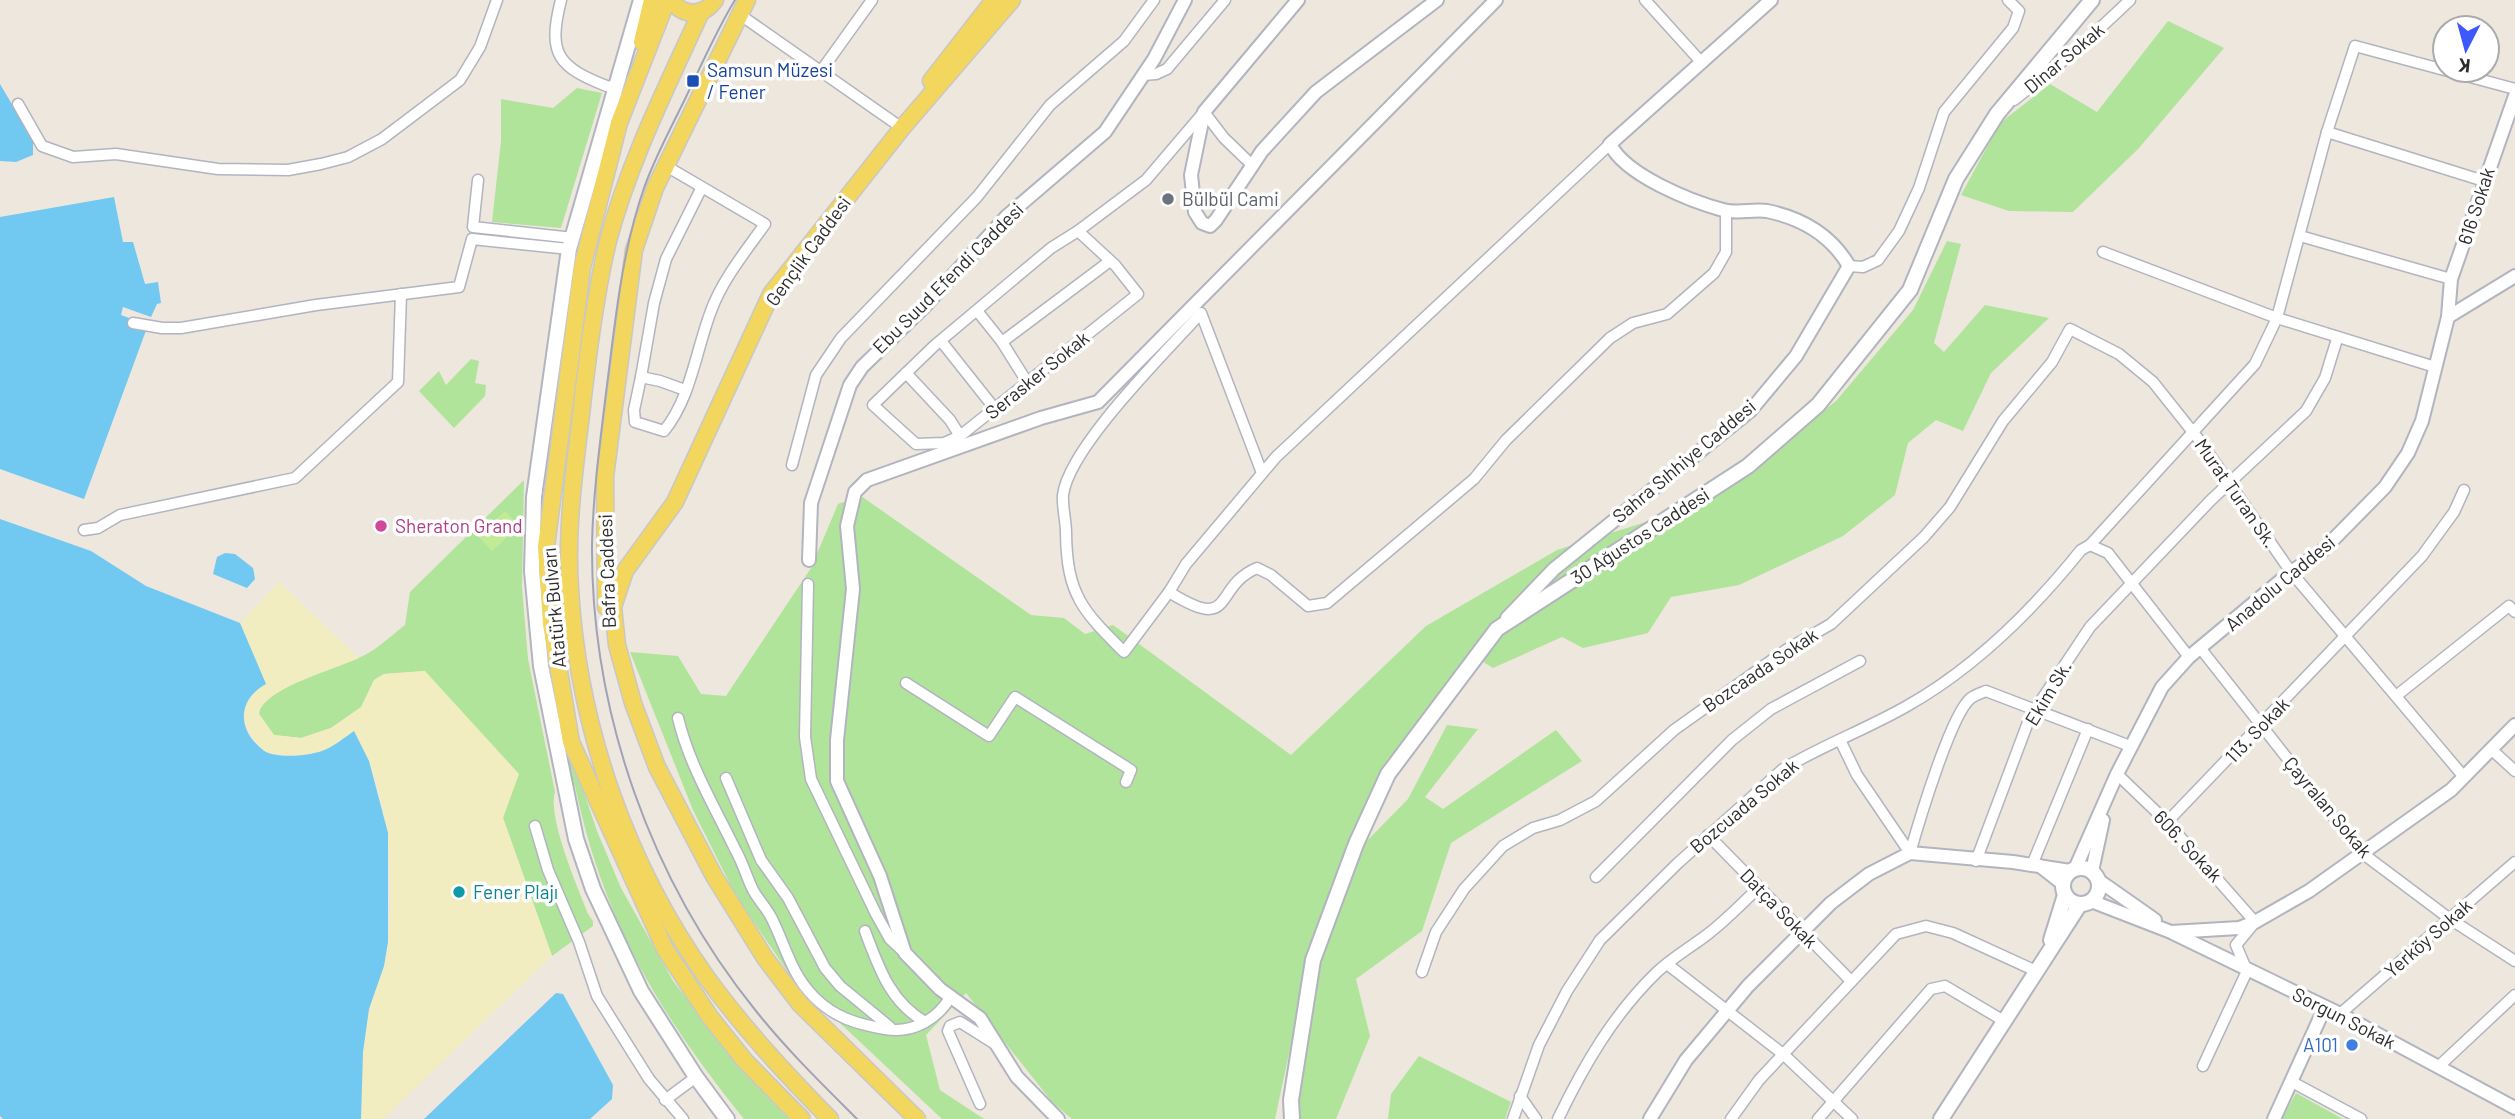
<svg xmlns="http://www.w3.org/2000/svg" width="2515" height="1119" viewBox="0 0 2515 1119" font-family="Barlow,sans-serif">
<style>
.green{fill:#b0e49a}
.sand{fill:#f2edc1}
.pitch{fill:#c3eb96}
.water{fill:#71c8f0}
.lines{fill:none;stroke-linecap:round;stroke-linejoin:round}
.minor-casing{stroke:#b2b4bf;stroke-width:13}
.tertiary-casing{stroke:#b2b4bf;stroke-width:16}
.secondary-casing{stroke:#b2b4bf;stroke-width:18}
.primary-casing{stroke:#c8c8c8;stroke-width:19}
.minor{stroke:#fff;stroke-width:10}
.tertiary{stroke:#fff;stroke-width:12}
.secondary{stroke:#fff;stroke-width:14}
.primary{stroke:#f2d65e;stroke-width:16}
.tram{stroke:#a0a2b6;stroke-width:2}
.transit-dot{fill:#1a4fb4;stroke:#fff;stroke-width:2.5}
.worship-dot{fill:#6b7280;stroke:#fff;stroke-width:2.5}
.hotel-dot{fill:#d1479c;stroke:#fff;stroke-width:2.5}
.culture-dot{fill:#0f9aa8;stroke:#fff;stroke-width:2.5}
.shop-dot{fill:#3f7fe0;stroke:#fff;stroke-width:2.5}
.labels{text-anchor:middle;stroke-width:7;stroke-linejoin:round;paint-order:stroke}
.street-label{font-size:19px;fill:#2c2c2c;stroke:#fff}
.transit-label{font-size:19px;fill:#164399;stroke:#fff;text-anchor:start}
.worship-label{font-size:19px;fill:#5b616d;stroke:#fff;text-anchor:start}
.hotel-label{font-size:19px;fill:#b23c85;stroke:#fff;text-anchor:start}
.culture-label{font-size:19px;fill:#0d838f;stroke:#fff;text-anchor:start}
.shop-label{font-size:19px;fill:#366cbe;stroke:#fff;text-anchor:end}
</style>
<rect width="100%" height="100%" fill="#ede7de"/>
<g class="green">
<path d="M2168,21L2224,48L2139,148L2073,212L2009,211L1961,195L2000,123L2050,84L2097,112Z"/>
<path d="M577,88L602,93L561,228L492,222L501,141V99L553,108Z"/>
<path d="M1947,241L1961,244L1934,343L1944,352L1985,305L2049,318L1991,373L1963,431L1936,420L1908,443L1895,495L1843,536L1739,585L1671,597L1648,633L1583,648L1562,637L1493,668L1474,656L1382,774L1308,965L1275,1119H1072L1052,1102L966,993L926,1035L940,1090L984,1119H942L792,978L736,896L693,810L630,652L678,656L701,694L726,696L811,568L838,504L861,496L1031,615L1064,618L1085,634L1113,625L1291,755L1426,626L1557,550L1706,503L1836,401L1913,310Z"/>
<path d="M471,359L479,361L475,383L486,385L485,396L454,428L419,391L439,371L446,385Z"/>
<path d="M524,480L522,587L528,659L555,792C547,817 578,888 588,914L593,921V926L552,956L503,818L425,671L384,674L374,680L362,707L331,728L301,738L274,735L259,714C262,686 346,668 370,652C382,645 393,634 405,625L410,592Z"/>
<path d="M541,492V542L577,772L597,831L621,888L673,981L745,1072L789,1119H744C659,1014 603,920 575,786L570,779L547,658L540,598Z"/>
<path d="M1447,725L1478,729L1425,797L1443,809L1556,730L1582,761L1451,843L1422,931L1356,979L1370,1036L1336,1119H1297L1319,965L1359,849L1408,799Z"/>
<path d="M1419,1056L1511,1102L1505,1119H1388L1391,1094Z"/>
<path d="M2296,1093L2343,1119H2282Z"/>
</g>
<path class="sand" d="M279,582L359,658C336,668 262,689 259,714L274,735L301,738L331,728L361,707L374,680L384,674L425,671L519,774L503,818L552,956L383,1119H361V1110C362,1076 362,1041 370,1008C375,986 387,964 388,941C394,875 389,789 354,732C344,738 333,747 321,751C307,757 282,757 267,752C262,751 259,746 256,742C237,721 242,697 266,684L240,623Z"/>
<path class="pitch" d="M505,511L519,526L492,551L478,536Z"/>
<g class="water">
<path d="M0,84L33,140V155L16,162L0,161Z"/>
<path d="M114,197L123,242H133L145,284L158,282L161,303L157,304L151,317L123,307L121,315L148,325L84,499L0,469V217Z"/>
<path d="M0,519L91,551L146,586L240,623L266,684C237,700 237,730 263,750C274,759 308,756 322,751C333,747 344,738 354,731L369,761L388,833V942L384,966L369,1009L363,1052L361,1119H3L0,1116Z"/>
<path d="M225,553L235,554L253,568L255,579L247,588L213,574L217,557Z"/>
<path d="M556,993L563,994L613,1085L612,1099L590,1119H424Z"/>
</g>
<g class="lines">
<defs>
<g id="minor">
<path d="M561,0C547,55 558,67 609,87L615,85"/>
<path d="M1645,0L1702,63"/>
<path d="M739,14L902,128"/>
<path d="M821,71L872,0"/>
<path d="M1143,75L1156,74L1167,69L1225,0"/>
<path d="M2014,100L2079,48L2130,0"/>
<path d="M18,104L42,146L73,157L116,154L218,169L288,170L321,164L348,157L382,139L460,80L480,47L497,0"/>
<path d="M2327,132L2355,46L2515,89"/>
<path d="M666,166L765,224C746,251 722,280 711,311C696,350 691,398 664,431L635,422L634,410L641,377L660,381L685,390"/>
<path d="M478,180L473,227L573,238"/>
<path d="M1078,231L1115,265L1138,294L960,436L944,443L916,444L873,405L934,346L1051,248Z"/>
<path d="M1078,231L1146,180L1204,112L1224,138L1252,165"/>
<path d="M2300,236L2451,279"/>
<path d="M1849,266L1863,267L1878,260L1899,231L1919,188L1944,112L2013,28L2019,11L2008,0"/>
<path d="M978,312L1002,342L1027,382"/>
<path d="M133,323L162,328H181L316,305L459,287L472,239L569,249"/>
<path d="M941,341L995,409"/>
<path d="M1002,342L1110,261"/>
<path d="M2435,367L2277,318L2327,132L2484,181"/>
<path d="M906,373L950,420L960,436"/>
<path d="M641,377L654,303L666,259L701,189"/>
<path d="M792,465L816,375L841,338L977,197L1050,105L1124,41L1154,0"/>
<path d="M1262,473L1201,313C1167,351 1069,447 1063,495C1062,507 1066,520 1066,533C1067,595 1082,610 1124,652L1169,592C1236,634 1212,587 1257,568L1271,575L1308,606L1327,603L1474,479L1506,440L1610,338L1633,323L1667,314L1714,273L1726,252V211"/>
<path d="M84,530L98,528L120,515L295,478L398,382L401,294"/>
<path d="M2090,545L2108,553L2189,657"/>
<path d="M808,584L805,737L811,779L876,914L890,939L904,952"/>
<path d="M1169,592L1186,564L1276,457L1610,144"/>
<path d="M2201,649L2362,853L2450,919L2515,961"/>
<path d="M906,683L989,736L1015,697L1131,770L1126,782"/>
<path d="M2396,696L2509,606L2515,612"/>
<path d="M678,718C689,764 714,806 735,849C742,861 746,875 752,888C757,899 767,908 772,919C786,947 791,974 814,997C835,1018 857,1024 885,1029C913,1034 938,1019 951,996"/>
<path d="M1840,740L1857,775L1910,853"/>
<path d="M2492,750L2515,771"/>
<path d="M2117,774L2167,822L2255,922L2236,945L2247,971L2203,1066"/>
<path d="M726,778L761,860L788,898L825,968L840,986L890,1027"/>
<path d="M2167,822L2422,556L2454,512L2464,490"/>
<path d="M535,826L548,870L579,942L597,996L649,1079L683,1119"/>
<path d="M1708,835L1850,980"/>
<path d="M1910,853C1918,825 1951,713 1971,698C1975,695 1981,693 1986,691L2130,746"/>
<path d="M1976,861L2030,717L2090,627L2211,500L2306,411L2325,378L2337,339"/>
<path d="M2032,865L2088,729"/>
<path d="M1596,877L1732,740L1771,709L1860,661"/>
<path d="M865,931C879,968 890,1002 925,1022"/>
<path d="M1667,964L1783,1054L1852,1119"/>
<path d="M1422,972L1436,932L1464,889L1503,846L1533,828L1560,820L1596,801L1674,730L1786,650L1831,624L1924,537L1950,507L2003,421L2052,362L2070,329L2119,354L2153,382L2200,441L2291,572L2464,777"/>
<path d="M2340,1014L2515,862"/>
<path d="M2438,1067L2515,995"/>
<path d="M2292,1082L2361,1119"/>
<path d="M1520,1096L1536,1119"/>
<path d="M665,1100L696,1077"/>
<path d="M980,1104L948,1031L950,1026L960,1022L995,1044"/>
<path d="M1513,1119L1539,1045L1567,991L1600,940L1678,863L1783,769C1823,745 1867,729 1907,706C1976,667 2032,611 2081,550L2090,545L2255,364L2277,318L2103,252"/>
<path d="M1558,1119C1584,1065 1613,1015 1656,973C1672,958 1691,947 1708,934C1726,920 1743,903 1759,887"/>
<path d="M1731,1119L1759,1080L1896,934L1926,926L1953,933L2036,971"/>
<path d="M1818,1119L1931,989L1945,986L2004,1021"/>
</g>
<g id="tertiary">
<path d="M1298,0L1204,112L1191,175L1195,212L1202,223L1210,226L1216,220L1262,151L1316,92L1437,0"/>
<path d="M2448,317L2515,276"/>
<path d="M809,560L811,503L850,385L862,367L923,308L1007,216L1105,132L1154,59L1185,0"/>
<path d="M1507,618L1554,569L1751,410L1796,356L1849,266C1831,235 1801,218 1767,211C1753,209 1737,214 1723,210C1690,201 1625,175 1610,144L1771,0"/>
<path d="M2040,866L2063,884"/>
<path d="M2075,869L2117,774L2162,687L2189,657L2291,572L2322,551L2385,487L2408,453L2422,421L2448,317L2451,279L2515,96"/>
<path d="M2092,871L2103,820"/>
<path d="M2098,880L2155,920"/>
<path d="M2091,901L2171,932L2239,928L2255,922L2309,891L2451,790L2515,725"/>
<path d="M2173,933L2340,1014L2515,1108"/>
<path d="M1058,1119L1017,1077L980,1018L940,989L905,953L880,876L837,781V740L853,589L847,526L855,492L867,480L1041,418L1098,402L1496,0"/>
<path d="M1650,1119L1686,1060L1748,986L1831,903L1869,874L1910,853L2013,862L2070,871"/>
<path d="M2274,1119L2325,1007"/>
</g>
<g id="secondary">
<path d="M641,0L569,249L534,497L532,571L541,666L576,839L593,889L641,991L696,1077L727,1119"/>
<circle cx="2081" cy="886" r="18"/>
<path d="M2051,940L2065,895"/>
<path d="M1292,1119L1291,1100L1313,960L1356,844L1388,774L1497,629L1748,466L1818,405L1910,290L1956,179L1997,114L2092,0"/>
<path d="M1941,1119L2080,904"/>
</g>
<g id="primary">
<path d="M667,0L619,123L582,268L546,547L551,624L571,742L665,949L710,1017L745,1061L802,1119"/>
<path d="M671,0C683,17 703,17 715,0"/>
<path d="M701,12C667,86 629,162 608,241C595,294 587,360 581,415C574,472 566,531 570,589C578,727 627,866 707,978C744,1029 786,1074 830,1119"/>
<path d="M642,42L652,0"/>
<path d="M931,81L994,0"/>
<path d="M606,607L605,477L634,250L655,188L747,0"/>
<path d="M917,1119L800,1004L765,958L714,876L657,767L633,703L617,645L613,607L625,571L675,502L771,294L902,128L1012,0"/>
</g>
</defs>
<use href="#minor" class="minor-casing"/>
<use href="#tertiary" class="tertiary-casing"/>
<use href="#secondary" class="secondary-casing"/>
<use href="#primary" class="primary-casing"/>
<use href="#minor" class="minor"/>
<use href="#tertiary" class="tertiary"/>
<use href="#secondary" class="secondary"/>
<use href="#primary" class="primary"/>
<path class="tram" d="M735,0C716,31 701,66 685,99C671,128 655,157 644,188C621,254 615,324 606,393C600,443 593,494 592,545C591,713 651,881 756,1011C787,1050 822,1084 857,1119"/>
</g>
<rect class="transit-dot" x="686" y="74" width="14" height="14" rx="3.5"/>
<circle class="worship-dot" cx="1168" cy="199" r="7"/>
<circle class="hotel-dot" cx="381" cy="526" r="7"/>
<circle class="culture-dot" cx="459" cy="892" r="7"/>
<circle class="shop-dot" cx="2352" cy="1045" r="7"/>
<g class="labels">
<g class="street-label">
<text transform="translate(2064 58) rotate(-40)" y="7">Dinar Sokak</text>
<text transform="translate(2476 206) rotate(-72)" y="7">616 Sokak</text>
<text transform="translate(808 251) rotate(-54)" y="7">Gençlik Caddesi</text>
<text transform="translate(948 278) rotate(-45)" y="7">Ebu Suud Efendi Caddesi</text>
<text transform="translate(1037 375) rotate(-39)" y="7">Serasker Sokak</text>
<text transform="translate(1684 461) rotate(-40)" y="7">Sahra Sıhhiye Caddesi</text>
<text transform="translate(2236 493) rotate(55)" y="7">Murat Turan Sk.</text>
<text transform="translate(1640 536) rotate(-33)" y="7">30 Ağustos Caddesi</text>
<text transform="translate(607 571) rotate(-92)" y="7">Bafra Caddesi</text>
<text transform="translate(2280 583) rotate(-40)" y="7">Anadolu Caddesi</text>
<text transform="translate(554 608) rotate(-95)" y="7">Atatürk Bulvarı</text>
<text transform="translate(1760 670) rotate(-34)" y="7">Bozcaada Sokak</text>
<text transform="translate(2048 693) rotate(-59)" y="7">Ekim Sk.</text>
<text transform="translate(2257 730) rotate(-46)" y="7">113. Sokak</text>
<text transform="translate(1744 806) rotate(-40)" y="7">Bozcuada Sokak</text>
<text transform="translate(2328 807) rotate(50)" y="7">Çayralan Sokak</text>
<text transform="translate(2188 846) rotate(47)" y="7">606. Sokak</text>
<text transform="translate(1779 908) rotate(46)" y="7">Datça Sokak</text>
<text transform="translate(2428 938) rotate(-41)" y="7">Yerköy Sokak</text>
<text transform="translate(2344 1018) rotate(27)" y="7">Sorgun Sokak</text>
</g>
<g class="transit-label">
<text x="707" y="77">Samsun Müzesi<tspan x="707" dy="22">/ Fener</tspan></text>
</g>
<g class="worship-label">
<text x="1182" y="206">Bülbül Cami</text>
</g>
<g class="hotel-label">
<text x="395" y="533">Sheraton Grand</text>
</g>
<g class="culture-label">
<text x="473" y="899">Fener Plajı</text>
</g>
<g class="shop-label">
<text x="2338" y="1052">A101</text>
</g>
</g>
<g transform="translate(2466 49) rotate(186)"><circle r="33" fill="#ffffff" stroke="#ababab" stroke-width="2"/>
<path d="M0-5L12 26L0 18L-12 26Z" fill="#3d58fb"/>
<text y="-10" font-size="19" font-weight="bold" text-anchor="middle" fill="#2c2c2c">K</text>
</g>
</svg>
